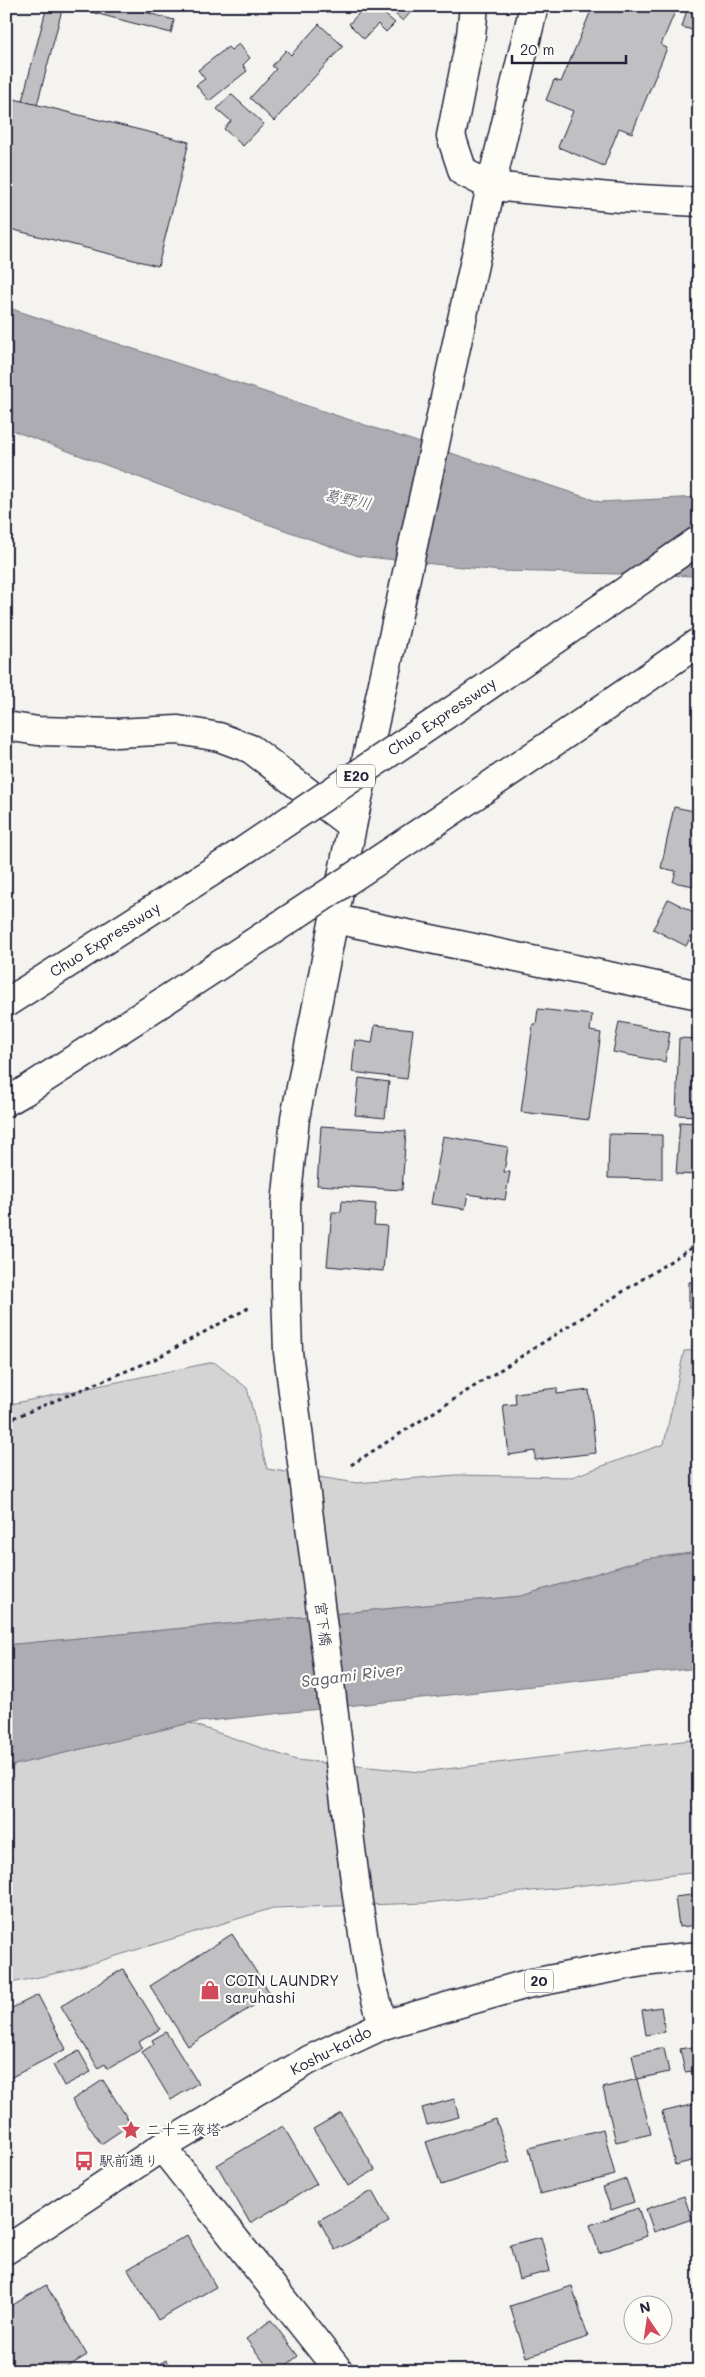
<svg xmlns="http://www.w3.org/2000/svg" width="705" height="2377" viewBox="0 0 705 2377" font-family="Mali,'Klee One',sans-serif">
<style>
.green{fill:#d5d4d5;stroke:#7c7b88}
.water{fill:#acacb2;stroke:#757582}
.building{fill:#c0bfc2;stroke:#22223b}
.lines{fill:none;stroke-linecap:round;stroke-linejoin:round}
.minor-casing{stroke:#22223b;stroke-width:31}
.highway-casing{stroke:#22223b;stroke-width:31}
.path{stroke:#22223b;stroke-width:3;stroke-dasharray:4 4;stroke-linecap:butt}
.minor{stroke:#fdfcf7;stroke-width:28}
.highway{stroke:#fdfcf7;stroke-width:28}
.highway-bridge-casing{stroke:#22223b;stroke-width:31;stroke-linecap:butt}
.highway-bridge{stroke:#fdfcf7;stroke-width:28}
.labels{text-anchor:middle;stroke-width:4.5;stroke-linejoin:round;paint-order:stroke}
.shield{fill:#fdfcf7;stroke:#646373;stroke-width:1}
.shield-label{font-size:14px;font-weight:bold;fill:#22223b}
.street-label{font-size:15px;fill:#22223b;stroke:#fdfcf7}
.poi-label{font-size:15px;fill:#22223b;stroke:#fdfcf7;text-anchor:start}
.water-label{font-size:16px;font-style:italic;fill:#59596b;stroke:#fdfcf7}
</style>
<rect width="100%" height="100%" fill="#f4f3ef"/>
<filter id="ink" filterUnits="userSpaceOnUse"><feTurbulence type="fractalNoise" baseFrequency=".02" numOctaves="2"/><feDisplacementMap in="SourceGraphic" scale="10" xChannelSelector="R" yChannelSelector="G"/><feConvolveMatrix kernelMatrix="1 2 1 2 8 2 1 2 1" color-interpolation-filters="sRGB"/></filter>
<g filter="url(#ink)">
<g class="green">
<path d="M699,1350V1552L645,1559L521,1596L6,1645V1405L214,1362L247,1388L267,1469L357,1483L456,1475L572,1477L664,1444L684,1351Z"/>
<path d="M190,1723L296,1760L421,1772L699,1739V1872L426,1903L273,1908L67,1971L6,1984V1767Z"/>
</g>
<g class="water">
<path d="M6,307L600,502L699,497V576L500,571L358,556L208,503L6,428Z"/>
<path d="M699,1552V1668L190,1723L6,1767V1645L521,1596L645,1559Z"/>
</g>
<g class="building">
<path d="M47,6H63L37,105L22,101Z"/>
<path d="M68,6H122L174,20L171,33Z"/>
<path d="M356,6H416L403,21L387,7L382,12L395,23L386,32L378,24L364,39L349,24L360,12L355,8Z"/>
<path d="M593,6L677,7L661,45L667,48L632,133L619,128L604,166L558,147L573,111L546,100L554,80L561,82Z"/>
<path d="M688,6L699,9V32L682,27Z"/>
<path d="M319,24L343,46L274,121L250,98L276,69L272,66L286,50L291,55Z"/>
<path d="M239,44L250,58L243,65L247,71L209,101L196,85L205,79L198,70L228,47L231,50Z"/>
<path d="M231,94L264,124L243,146L224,129L231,121L217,109Z"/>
<path d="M6,97L189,142L158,266L6,228Z"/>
<path d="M699,790V806L695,805Z"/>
<path d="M674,807L699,812V887L673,882L676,871L661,868Z"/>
<path d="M668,899L699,915V921L686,946L653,929Z"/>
<path d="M538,1009L592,1015L590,1031L601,1033L589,1120L521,1112L533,1024H536Z"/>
<path d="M619,1022L670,1032L665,1062L613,1052Z"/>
<path d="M375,1025L413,1029L407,1079L352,1072L355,1040L372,1043Z"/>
<path d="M679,1038L699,1039V1116L676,1115Z"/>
<path d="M359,1078L389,1082L385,1118L355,1115Z"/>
<path d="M680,1122L699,1123V1175L676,1174Z"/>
<path d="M321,1126L406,1131L402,1190L317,1185Z"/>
<path d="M609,1134L662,1135V1179L608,1178Z"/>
<path d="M443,1136L508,1147L504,1172H510L505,1200L468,1194L465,1209L431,1204Z"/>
<path d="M342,1201L376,1204L374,1225L387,1226L383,1271L327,1266L332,1212H341Z"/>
<path d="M689,1282H699V1307L689,1308Z"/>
<path d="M557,1388V1394L589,1390L596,1453L535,1460V1451L509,1455L503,1405L516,1404L515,1393Z"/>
<path d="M699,1894V1925L679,1927L675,1897Z"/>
<path d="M232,1934L271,1995L188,2046L150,1986Z"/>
<path d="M123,1969L160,2029L139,2042L143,2048L108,2069L105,2064L98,2068L61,2006Z"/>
<path d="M38,1995L66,2049L6,2080V2011Z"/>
<path d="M661,2007L665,2032L646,2035L642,2010Z"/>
<path d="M166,2032L198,2083L171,2100L142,2052L154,2044L152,2040Z"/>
<path d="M699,2046V2070L685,2072L680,2049Z"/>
<path d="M664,2048L669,2072L637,2079L632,2055Z"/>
<path d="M79,2051L91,2072L64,2086L53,2065Z"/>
<path d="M637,2079L651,2134L616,2142L603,2088Z"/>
<path d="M103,2080L131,2124L101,2144L72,2100Z"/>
<path d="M454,2099L459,2117L427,2125L422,2108Z"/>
<path d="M699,2103V2159L675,2165L662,2112Z"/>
<path d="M341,2113L375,2170L348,2186L313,2129Z"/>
<path d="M496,2119L510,2162L441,2185L426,2142Z"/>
<path d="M283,2126L317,2184L250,2223L217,2165Z"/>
<path d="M603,2129L615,2175L540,2194L529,2148Z"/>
<path d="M626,2179L634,2202L611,2210L603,2187Z"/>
<path d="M372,2191L389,2222L335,2250L319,2220Z"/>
<path d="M684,2196L692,2219L654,2232L646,2209Z"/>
<path d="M638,2208L647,2236L599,2253L590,2225Z"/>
<path d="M187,2235L216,2287L158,2320L128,2269Z"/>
<path d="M541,2237L550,2271L519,2279L510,2245Z"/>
<path d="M46,2285L87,2355L61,2371H6V2309Z"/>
<path d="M572,2286L588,2337L526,2357L510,2306Z"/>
<path d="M271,2320L298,2356L279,2371H271L246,2339Z"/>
<path d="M166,2360L172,2371H147Z"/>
</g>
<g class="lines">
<defs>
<g id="minor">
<path d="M474,6L471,35L451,136L463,172L491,186L621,198L699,202"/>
<path d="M6,726L38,731L116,733L178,730L219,737L251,749L352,826"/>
<path d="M335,919L699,995"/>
<path d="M383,2025L370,1977L357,1896L288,1352L286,1288V1204L295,1118L352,826L491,186L534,6"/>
<path d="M162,2147L339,2371"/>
</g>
<g id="highway">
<path d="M6,1102L25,1091"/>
<path d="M6,2250L162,2147L309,2060L383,2025L527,1984L642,1962L699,1956"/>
</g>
</defs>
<use href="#minor" class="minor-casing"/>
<use href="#highway" class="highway-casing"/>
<g class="path">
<path d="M6,1421L153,1360L252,1306"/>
<path d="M351,1465L699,1243"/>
</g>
<use href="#minor" class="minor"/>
<use href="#highway" class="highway"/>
<defs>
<g id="highway-bridge">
<path d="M6,1003L227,862L459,706L699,540"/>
<path d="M25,1091C252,945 477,797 699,642"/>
</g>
</defs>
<use href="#highway-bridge" class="highway-bridge-casing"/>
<use href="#highway-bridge" class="highway-bridge"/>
</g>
</g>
<defs>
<symbol id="shop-bare" viewBox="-9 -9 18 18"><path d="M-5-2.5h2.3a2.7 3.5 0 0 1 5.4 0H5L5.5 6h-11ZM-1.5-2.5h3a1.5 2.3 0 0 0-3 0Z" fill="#d1495b" stroke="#fdfcf7" stroke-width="2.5" paint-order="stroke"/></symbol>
<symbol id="sight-bare" viewBox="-9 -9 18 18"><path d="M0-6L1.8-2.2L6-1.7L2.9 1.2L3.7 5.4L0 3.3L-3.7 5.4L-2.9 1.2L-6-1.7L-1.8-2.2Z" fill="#d1495b" stroke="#fdfcf7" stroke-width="2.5" paint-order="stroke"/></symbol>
<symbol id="bus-bare" viewBox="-9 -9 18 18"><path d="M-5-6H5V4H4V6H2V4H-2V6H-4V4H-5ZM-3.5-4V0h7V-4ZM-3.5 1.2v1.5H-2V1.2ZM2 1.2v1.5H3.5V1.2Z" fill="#d1495b" stroke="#fdfcf7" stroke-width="2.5" paint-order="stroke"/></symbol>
</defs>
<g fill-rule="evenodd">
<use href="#shop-bare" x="196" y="1976" width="28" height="28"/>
<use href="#sight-bare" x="117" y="2116" width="28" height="28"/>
<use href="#bus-bare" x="70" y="2147" width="28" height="28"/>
</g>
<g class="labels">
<g class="shield">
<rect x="337" y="764.5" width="38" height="23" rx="4"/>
<rect x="525" y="1969.5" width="28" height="23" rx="4"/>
</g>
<g class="shield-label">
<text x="356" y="781">E20</text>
<text x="539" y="1986">20</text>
</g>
<g class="street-label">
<text transform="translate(442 717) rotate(-34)" y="5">Chuo Expressway</text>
<text transform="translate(105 940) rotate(-32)" y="5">Chuo Expressway</text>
<text transform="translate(323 1624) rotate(83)" y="5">宮下橋</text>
<text transform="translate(331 2051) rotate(-27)" y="5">Koshu-kaido</text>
</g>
<g class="poi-label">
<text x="225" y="1986">COIN LAUNDRY<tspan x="225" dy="17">saruhashi</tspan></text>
<text x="146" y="2135">二十三夜塔</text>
<text x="99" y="2166">駅前通り</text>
</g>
<g class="water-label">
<text transform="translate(348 499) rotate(12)" y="6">葛野川</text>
<text transform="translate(352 1675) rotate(-7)" y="6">Sagami River</text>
</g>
</g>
<rect width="705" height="2377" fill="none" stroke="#fdfcf7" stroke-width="25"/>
<rect x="12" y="12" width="680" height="2352" fill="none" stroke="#22223b" stroke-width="2" filter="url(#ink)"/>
<g transform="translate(648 2320) rotate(347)"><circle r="24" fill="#fdfcf7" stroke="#a5a5ac"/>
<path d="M0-4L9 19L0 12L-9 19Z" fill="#d1495b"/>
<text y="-8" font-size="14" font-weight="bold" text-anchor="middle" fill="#22223b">N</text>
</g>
<path d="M512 55v8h114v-8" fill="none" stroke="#22223b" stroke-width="2.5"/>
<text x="520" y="55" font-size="15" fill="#22223b" stroke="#fdfcf7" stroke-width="4" paint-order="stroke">20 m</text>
</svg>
